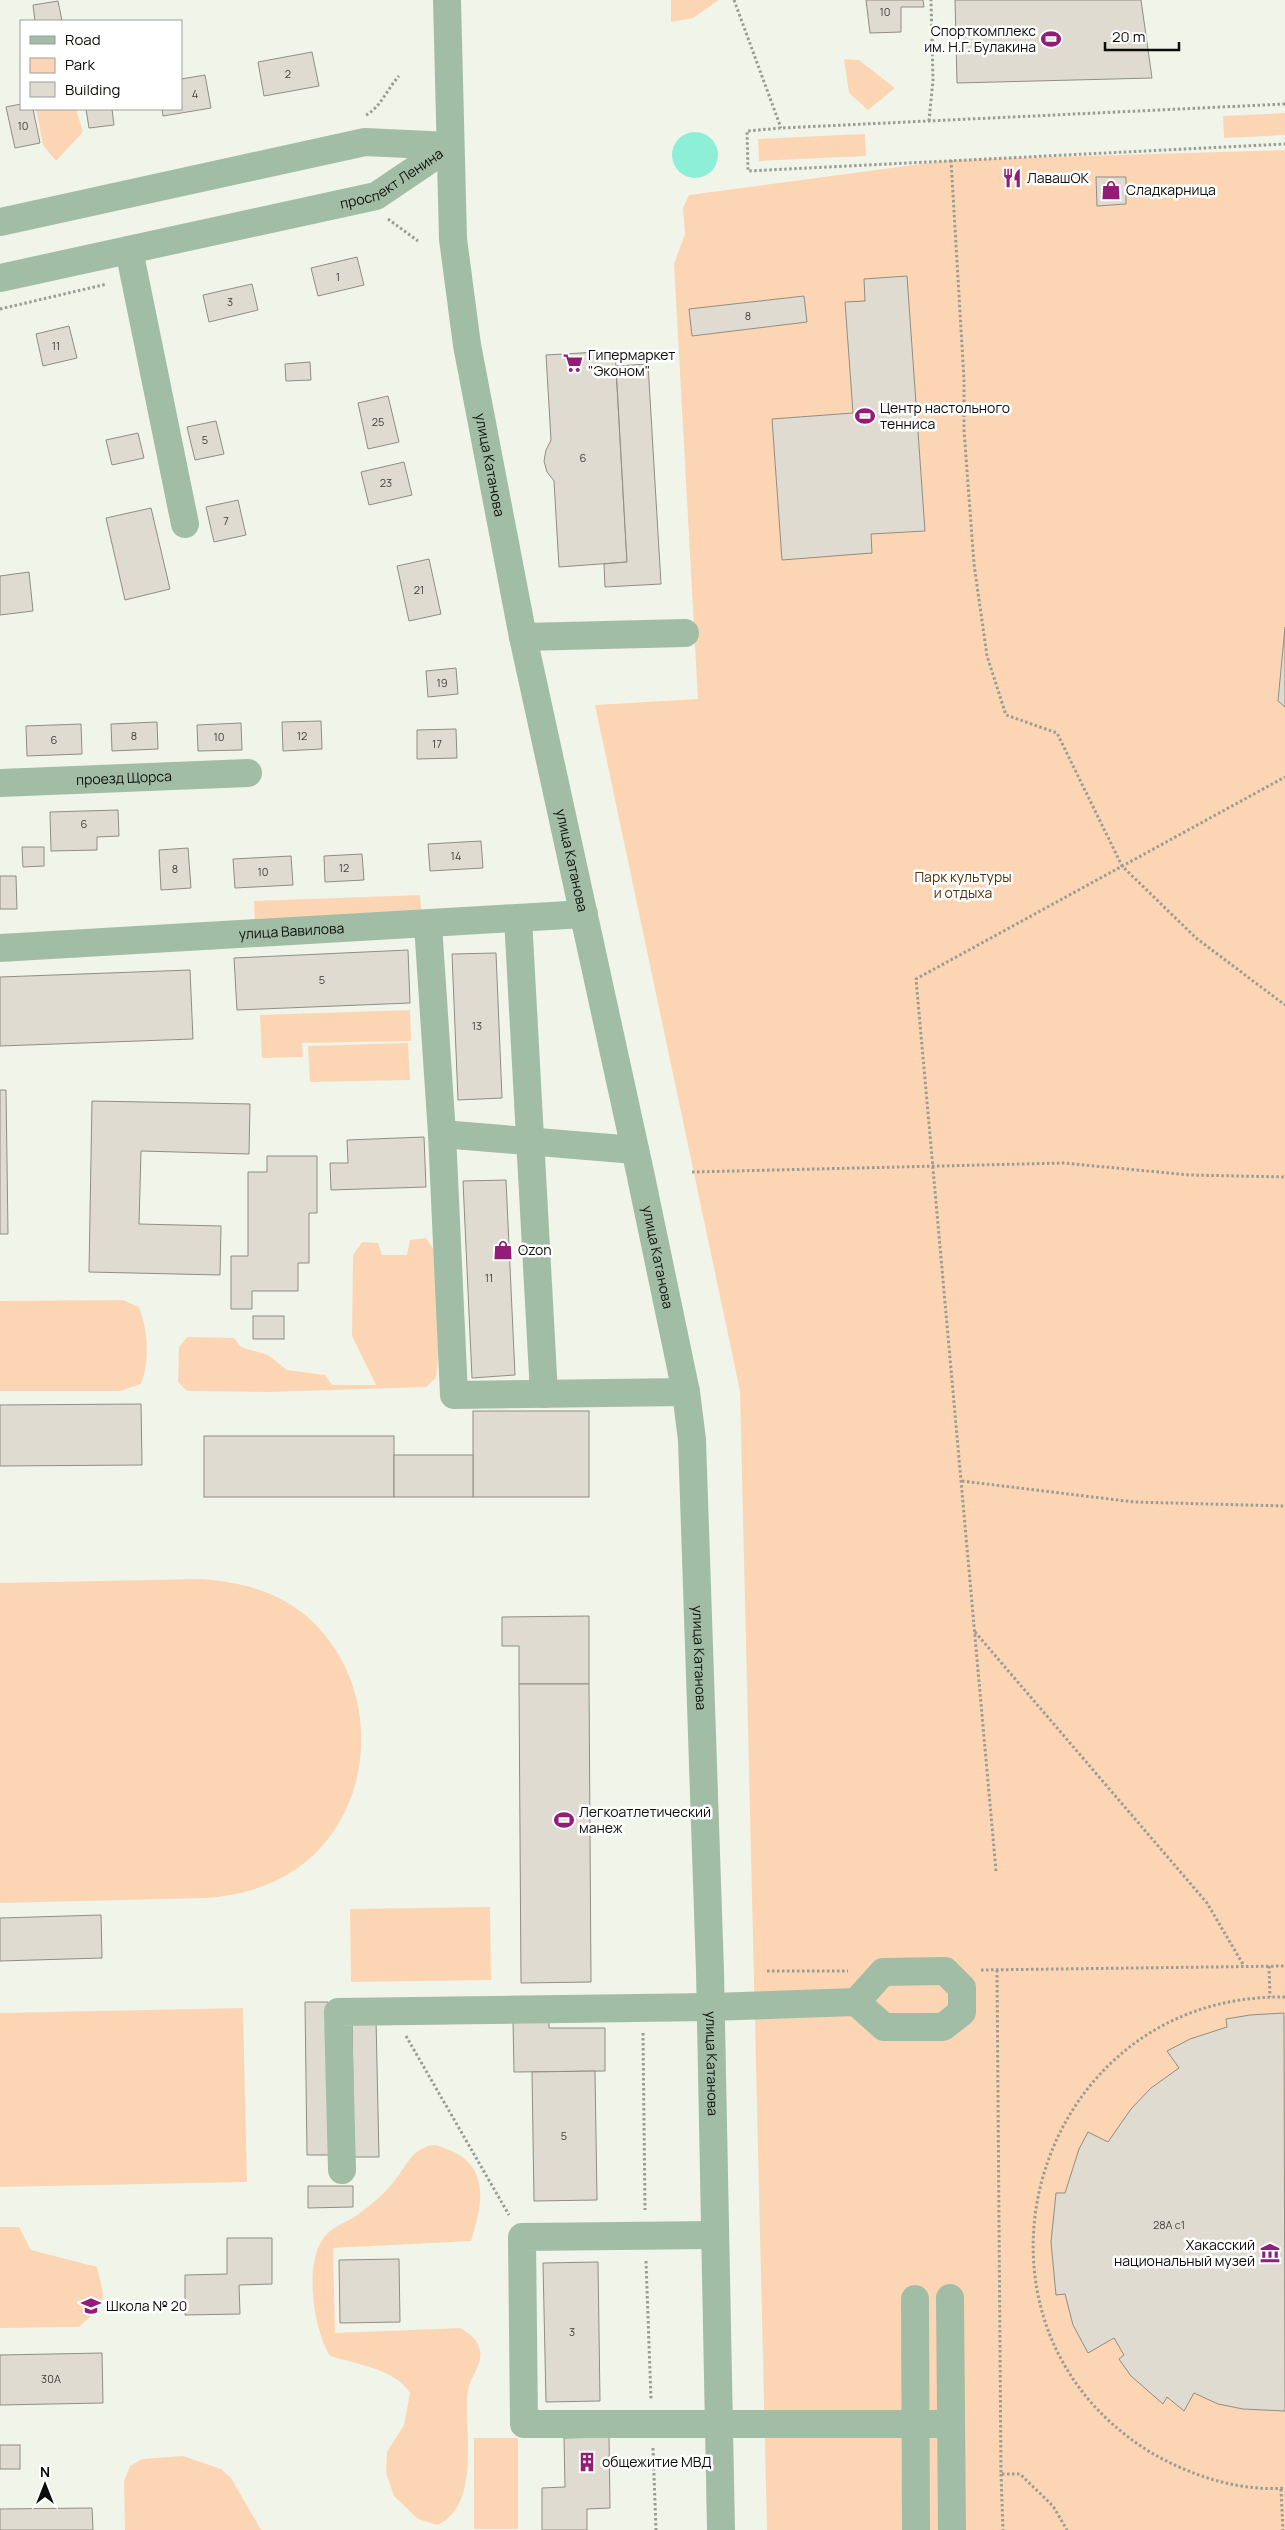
<svg xmlns="http://www.w3.org/2000/svg" width="1285" height="2530" viewBox="0 0 1285 2530" font-family="Manrope,sans-serif">
<style>
.green{fill:#fcd6b4}
.water{fill:#8eefd9}
.building{fill:#dfdbd0;stroke:#908d82}
.lines{fill:none;stroke-linecap:round;stroke-linejoin:round}
.path{stroke:#9a9d94;stroke-width:3;stroke-dasharray:2.5 2.5;stroke-linecap:butt}
.minor{stroke:#a2bda6;stroke-width:28}
.labels{text-anchor:middle;stroke-width:5;stroke-linejoin:round;paint-order:stroke}
.number-label{font-size:11px;fill:#41403b}
.poi-label{font-size:14px;fill:#0c0d09;stroke:#fff;text-anchor:start}
.street-label{font-size:14px;fill:#0c0d09;stroke:#fff}
.park-label{font-size:14px;fill:#593408;stroke:#fff}
</style>
<rect width="100%" height="100%" fill="#f1f5e9"/>
<g class="green">
<path d="M671,0H719L693,18L671,22Z"/>
<path d="M844,59L859,60L895,88L868,110L849,93Z"/>
<path d="M36,109H76L83,132L56,161L43,145Z"/>
<path d="M1285,113V135L1224,138L1223,116Z"/>
<path d="M865,134L866,156L759,161L758,139Z"/>
<path d="M1285,150V2530H767L740,1391L595,705L698,699L674,264L685,234L683,208L689,195L951,160Z"/>
<path d="M420,895L422,918L255,925L254,901Z"/>
<path d="M410,1010L411,1041L302,1043L303,1057L262,1058L260,1015Z"/>
<path d="M408,1043L410,1080L310,1082L308,1046Z"/>
<path d="M426,1238L437,1254L438,1359L436,1378L426,1387L268,1392L187,1391L178,1382L179,1347L187,1337L234,1338L241,1347L268,1355L287,1370L325,1375L332,1385H376L352,1336L353,1255L362,1242L378,1243L382,1255H407L410,1240Z"/>
<path d="M123,1300L139,1307C148,1330 150,1361 141,1384L120,1391H0V1301Z"/>
<path d="M200,1579C242,1582 283,1592 314,1623C392,1700 372,1844 266,1885C246,1893 227,1896 207,1898L0,1903V1583Z"/>
<path d="M490,1907L491,1980L351,1982L350,1909Z"/>
<path d="M243,2008L247,2182L0,2187V2013Z"/>
<path d="M435,2145C490,2160 485,2196 471,2241L333,2248L335,2333L460,2328C468,2332 476,2338 479,2347C485,2363 470,2376 468,2390C463,2430 482,2505 437,2525L418,2519L394,2496L386,2473L387,2452L404,2425L410,2393C395,2369 356,2364 330,2356C313,2329 302,2256 328,2233C334,2227 344,2223 351,2219C365,2210 381,2197 392,2184C405,2169 412,2146 435,2145Z"/>
<path d="M0,2227H19L31,2250L97,2267C106,2304 107,2302 79,2327L0,2328Z"/>
<rect x="474" y="2438" width="44" height="91"/>
<path d="M183,2456L221,2469L231,2478L261,2530H125L124,2481L130,2466L142,2459Z"/>
</g>
<circle class="water" cx="695" cy="155" r="23"/>
<g class="building">
<path d="M923,0L924,7H901V32L870,33L866,0Z"/>
<path d="M955,0H1141L1152,78L957,83Z"/>
<path d="M58,1L62,21H35L33,5Z"/>
<path d="M312,52L319,86L264,96L258,62Z"/>
<path d="M205,75L211,108L163,116L162,109H181V79Z"/>
<path d="M21,104V109H33L40,143L15,148L6,107Z"/>
<path d="M86,109H112L114,125L89,128Z"/>
<path d="M1096,177H1126V204L1097,206Z"/>
<path d="M357,257L364,285L318,296L311,268Z"/>
<path d="M907,276L925,531L871,534L872,553L782,560L772,419L853,413L845,302L865,301L864,279Z"/>
<path d="M252,284L258,310L209,322L203,295Z"/>
<path d="M804,296L807,322L692,336L689,309Z"/>
<path d="M69,326L77,358L43,366L36,334Z"/>
<path d="M615,351L627,562L559,567L554,481L547,472L544,461L546,450L551,440L546,355Z"/>
<path d="M310,362L311,380L286,381L285,364Z"/>
<path d="M648,364L661,584L605,587L604,564L627,562L616,366Z"/>
<path d="M388,396L399,442L368,449L358,403Z"/>
<path d="M216,421L224,454L195,460L187,427Z"/>
<path d="M138,433L144,458L112,465L106,440Z"/>
<path d="M404,462L412,495L369,505L361,472Z"/>
<path d="M238,500L246,535L214,542L206,507Z"/>
<path d="M151,508L170,589L125,600L106,518Z"/>
<path d="M429,559L441,614L409,621L397,566Z"/>
<path d="M29,572L33,611L0,615V576Z"/>
<path d="M1285,627V707L1278,701Z"/>
<path d="M456,668L458,694L428,697L426,671Z"/>
<path d="M321,721L322,749L283,751L282,722Z"/>
<path d="M157,722L158,749L112,751L111,724Z"/>
<path d="M241,723L242,750L198,751L197,725Z"/>
<path d="M81,724L82,754L27,756L26,726Z"/>
<path d="M456,729L457,758L417,759V730Z"/>
<path d="M118,810L119,836L97,837V850L51,851L50,812Z"/>
<path d="M481,841L483,868L430,871L428,844Z"/>
<path d="M22,847H44V866L23,867Z"/>
<path d="M188,848L191,888L161,890L159,850Z"/>
<path d="M362,854L364,880L325,882L324,856Z"/>
<path d="M291,856L293,885L235,888L233,859Z"/>
<path d="M0,876H16L17,909H0Z"/>
<path d="M408,950L410,1003L237,1010L234,958Z"/>
<path d="M496,953L502,1098L458,1100L452,954Z"/>
<path d="M190,970L193,1039L0,1046V977Z"/>
<path d="M0,1090H6L8,1234H0Z"/>
<path d="M92,1101L250,1104L249,1154L141,1151L139,1224L221,1226L220,1275L89,1272Z"/>
<path d="M424,1137L426,1187L331,1190L330,1163H348L347,1140Z"/>
<path d="M267,1156H317V1213H309V1263H298V1291H252V1309H231V1256H248V1172H267Z"/>
<path d="M506,1180L515,1375L472,1378L463,1181Z"/>
<rect x="253" y="1316" width="31" height="23"/>
<path d="M141,1404L142,1465L0,1466V1405Z"/>
<rect x="473" y="1411" width="116" height="86"/>
<rect x="204" y="1436" width="190" height="61"/>
<rect x="394" y="1455" width="79" height="42"/>
<path d="M589,1616V1684H519V1646H502V1617Z"/>
<path d="M519,1684H589L591,1982L521,1983Z"/>
<path d="M101,1915L102,1958L0,1961V1918Z"/>
<path d="M305,2002H328L330,2155H307Z"/>
<path d="M1284,2013L1285,2411L1243,2409L1218,2404L1194,2393L1184,2411L1167,2397L1163,2404L1131,2376L1119,2359L1124,2355L1114,2338L1088,2353L1073,2325L1065,2294L1056,2295L1051,2242L1056,2193H1065L1079,2149L1088,2132L1108,2142L1131,2109L1151,2088L1179,2068L1167,2051L1190,2039L1227,2027L1226,2019L1250,2015Z"/>
<path d="M376,2018L379,2157H354L352,2019Z"/>
<path d="M513,2020H549V2028H605V2071L514,2072Z"/>
<path d="M595,2071L597,2200L534,2201L532,2072Z"/>
<path d="M308,2186H353V2207L308,2208Z"/>
<path d="M227,2238H272V2284L239,2285L240,2314L185,2315V2275L227,2274Z"/>
<path d="M399,2259L400,2322L340,2323L339,2260Z"/>
<path d="M598,2262L600,2401L546,2402L543,2263Z"/>
<path d="M102,2353L103,2403L0,2405V2355Z"/>
<path d="M609,2437L610,2508L587,2509V2530H542V2488L565,2487L564,2438Z"/>
<rect x="0" y="2445" width="20" height="24"/>
<path d="M92,2508L93,2530H0V2509Z"/>
</g>
<g class="lines">
<g class="path">
<path d="M734,0L781,128"/>
<path d="M1285,104L781,128L747,131L748,171L1285,144"/>
<path d="M366,115C381,107 387,89 399,76"/>
<path d="M929,121L933,80L931,0"/>
<path d="M951,160L964,380V430L974,564L987,656L1006,715L1057,733L1122,866L1196,938L1285,1005"/>
<path d="M388,219L418,241"/>
<path d="M0,309L107,284"/>
<path d="M692,1172L1063,1163L1190,1175L1285,1177"/>
<path d="M962,1481L1134,1502L1285,1506"/>
<path d="M975,1632L1207,1903L1244,1966"/>
<path d="M996,1871L916,979L1285,777"/>
<path d="M1269,1966L1270,1997"/>
<path d="M981,1970L1285,1966"/>
<path d="M997,1970L1001,2474H1020L1053,2506L1067,2530"/>
<path d="M767,1971H848"/>
<path d="M1285,1997C1035,1993 937,2320 1150,2452C1189,2475 1239,2492 1285,2488"/>
<path d="M643,2033L645,2210"/>
<path d="M406,2036L509,2215"/>
<path d="M646,2261L651,2399"/>
<path d="M653,2448L656,2530"/>
<path d="M1001,2474L1003,2530"/>
<path d="M1281,2489L1283,2530"/>
</g>
<g class="minor">
<path id="s1" d="M447,0L453,239L467,345L523,637L640,1172L686,1392L692,1440L710,1971L721,2530"/>
<path d="M0,222L365,142L450,146"/>
<path d="M129,250L185,524"/>
<path id="s2" d="M0,278L376,196L450,146"/>
<path d="M523,637L685,633"/>
<path id="s3" d="M0,783L248,773"/>
<path d="M518,918L544,1394"/>
<path d="M428,925L442,1134L454,1395L686,1392"/>
<path id="s4" d="M0,948L584,914"/>
<path d="M442,1134L635,1150"/>
<path d="M342,2170L338,2012L710,2007L856,2002L884,2027H943L962,2012V1988L945,1971L883,1972L856,2002"/>
<path d="M714,2235L522,2237L524,2424H951"/>
<path d="M950,2298L952,2530"/>
<path d="M915,2299L916,2530"/>
</g>
</g>
<defs>
<symbol id="stadium-bare" viewBox="-9 -9 18 18"><path d="M0-5a6.5 5 0 1 0 0 10a6.5 5 0 1 0 0-10ZM-3.5-1.8h7v3.6h-7Z" fill="#931c79" stroke="#fff" stroke-width="2.5" paint-order="stroke"/></symbol>
<symbol id="restaurant-bare" viewBox="-9 -9 18 18"><path d="M-5-6h1v4h1v-4h1v4h1v-4h1v5L-1.5 .5V6h-2V.5L-5-1ZM5-6V6H3V1.5H1.5Q1.5-4 5-6Z" fill="#931c79" stroke="#fff" stroke-width="2.5" paint-order="stroke"/></symbol>
<symbol id="shop-bare" viewBox="-9 -9 18 18"><path d="M-5-2.5h2.3a2.7 3.5 0 0 1 5.4 0H5L5.5 6h-11ZM-1.5-2.5h3a1.5 2.3 0 0 0-3 0Z" fill="#931c79" stroke="#fff" stroke-width="2.5" paint-order="stroke"/></symbol>
<symbol id="supermarket-bare" viewBox="-9 -9 18 18"><path d="M-6-5.5h2.5l.6 2H6L4.5 2H-2.5L-4.4-4H-6ZM-1.5 3.2a1.3 1.3 0 1 0 .1 0ZM3 3.2a1.3 1.3 0 1 0 .1 0Z" fill="#931c79" stroke="#fff" stroke-width="2.5" paint-order="stroke"/></symbol>
<symbol id="museum-bare" viewBox="-9 -9 18 18"><path d="M0-6L6-3V-2H-6V-3ZM-5-1h2V3h-2ZM-1-1h2V3h-2ZM3-1h2V3H3ZM-6 4H6V6H-6Z" fill="#931c79" stroke="#fff" stroke-width="2.5" paint-order="stroke"/></symbol>
<symbol id="school-bare" viewBox="-9 -9 18 18"><path d="M0-5L7-2L0 1L-7-2ZM-4 1L0 2.5L4 1V4Q0 6-4 4Z" fill="#931c79" stroke="#fff" stroke-width="2.5" paint-order="stroke"/></symbol>
<symbol id="building-bare" viewBox="-9 -9 18 18"><path d="M-4-6H4V6H1V3H-1V6H-4ZM-2.5-4.3h1.7v1.8h-1.7ZM.8-4.3h1.7v1.8H.8ZM-2.5-1h1.7V.8h-1.7ZM.8-1h1.7V.8H.8Z" fill="#931c79" stroke="#fff" stroke-width="2.5" paint-order="stroke"/></symbol>
</defs>
<g fill-rule="evenodd">
<use href="#stadium-bare" x="1037" y="25" width="28" height="28"/>
<use href="#restaurant-bare" x="998" y="164" width="28" height="28"/>
<use href="#shop-bare" x="1097" y="176" width="28" height="28"/>
<use href="#supermarket-bare" x="559" y="349" width="28" height="28"/>
<use href="#stadium-bare" x="851" y="402" width="28" height="28"/>
<use href="#shop-bare" x="489" y="1236" width="28" height="28"/>
<use href="#stadium-bare" x="550" y="1806" width="28" height="28"/>
<use href="#museum-bare" x="1256" y="2239" width="28" height="28"/>
<use href="#school-bare" x="77" y="2292" width="28" height="28"/>
<use href="#building-bare" x="573" y="2448" width="28" height="28"/>
</g>
<g class="labels">
<g class="number-label">
<text x="885" y="16">10</text>
<text x="288" y="78">2</text>
<text x="195" y="98">4</text>
<text x="23" y="130">10</text>
<text x="338" y="281">1</text>
<text x="230" y="306">3</text>
<text x="748" y="320">8</text>
<text x="56" y="350">11</text>
<text x="378" y="426">25</text>
<text x="205" y="444">5</text>
<text x="583" y="462">6</text>
<text x="386" y="487">23</text>
<text x="226" y="525">7</text>
<text x="419" y="594">21</text>
<text x="442" y="687">19</text>
<text x="134" y="740">8</text>
<text x="302" y="740">12</text>
<text x="219" y="741">10</text>
<text x="54" y="744">6</text>
<text x="437" y="748">17</text>
<text x="84" y="828">6</text>
<text x="456" y="860">14</text>
<text x="344" y="872">12</text>
<text x="175" y="873">8</text>
<text x="263" y="876">10</text>
<text x="322" y="984">5</text>
<text x="477" y="1030">13</text>
<text x="489" y="1282">11</text>
<text x="564" y="2140">5</text>
<text x="1169" y="2229">28А с1</text>
<text x="572" y="2336">3</text>
<text x="51" y="2383">30А</text>
</g>
<g class="poi-label">
<text x="1036" y="36" text-anchor="end">Спорткомплекс<tspan x="1036" dy="16">им. Н.Г. Булакина</tspan></text>
<text x="1027" y="183">ЛавашOK</text>
<text x="1126" y="195">Сладкарница</text>
<text x="588" y="360">Гипермаркет<tspan x="588" dy="16">"Эконом"</tspan></text>
<text x="880" y="413">Центр настольного<tspan x="880" dy="16">тенниса</tspan></text>
<text x="518" y="1255">Ozon</text>
<text x="579" y="1817">Легкоатлетический<tspan x="579" dy="16">манеж</tspan></text>
<text x="1255" y="2250" text-anchor="end">Хакасский<tspan x="1255" dy="16">национальный музей</tspan></text>
<text x="106" y="2311">Школа № 20</text>
<text x="602" y="2467">общежитие МВД</text>
</g>
<g class="street-label">
<text dy="5" stroke="none"><textPath href="#s2" startOffset="406">проспект Ленина</textPath></text>
<text dy="5" stroke="none"><textPath href="#s1" startOffset="468">улица Катанова</textPath></text>
<text dy="5" stroke="none"><textPath href="#s3" startOffset="124">проезд Щорса</textPath></text>
<text dy="5" stroke="none"><textPath href="#s1" startOffset="872">улица Катанова</textPath></text>
<text dy="5" stroke="none"><textPath href="#s4" startOffset="292">улица Вавилова</textPath></text>
<text dy="5" stroke="none"><textPath href="#s1" startOffset="1278">улица Катанова</textPath></text>
<text dy="5" stroke="none"><textPath href="#s1" startOffset="1682">улица Катанова</textPath></text>
<text dy="5" stroke="none"><textPath href="#s1" startOffset="2088">улица Катанова</textPath></text>
</g>
<g class="park-label">
<text x="963" y="882">Парк культуры<tspan x="963" dy="16">и отдыха</tspan></text>
</g>
</g>
<rect x="20" y="20" width="162" height="90" fill="#ffffff" stroke="#9e9e9d"/>
<rect x="30" y="36" width="25" height="8" fill="#a2bda6" stroke="#9e9e9d"/>
<text x="65" y="45" font-size="15" fill="#0c0d09">Road</text>
<rect x="30" y="58" width="25" height="15" fill="#fcd6b4" stroke="#9e9e9d"/>
<text x="65" y="70" font-size="15" fill="#0c0d09">Park</text>
<rect x="30" y="82" width="25" height="15" fill="#dfdbd0" stroke="#9e9e9d"/>
<text x="65" y="95" font-size="15" fill="#0c0d09">Building</text>
<g transform="translate(45 2485)" stroke="#ffffff" stroke-width="4" paint-order="stroke">
<path d="M0-4L9 19L0 12L-9 19Z" fill="#0c0d09"/>
<text y="-8" font-size="14" font-weight="bold" text-anchor="middle" fill="#0c0d09">N</text>
</g>
<path d="M1105 42v8h74v-8" fill="none" stroke="#0c0d09" stroke-width="2.5"/>
<text x="1112" y="42" font-size="15" fill="#0c0d09" stroke="#ffffff" stroke-width="4" paint-order="stroke">20 m</text>
</svg>
